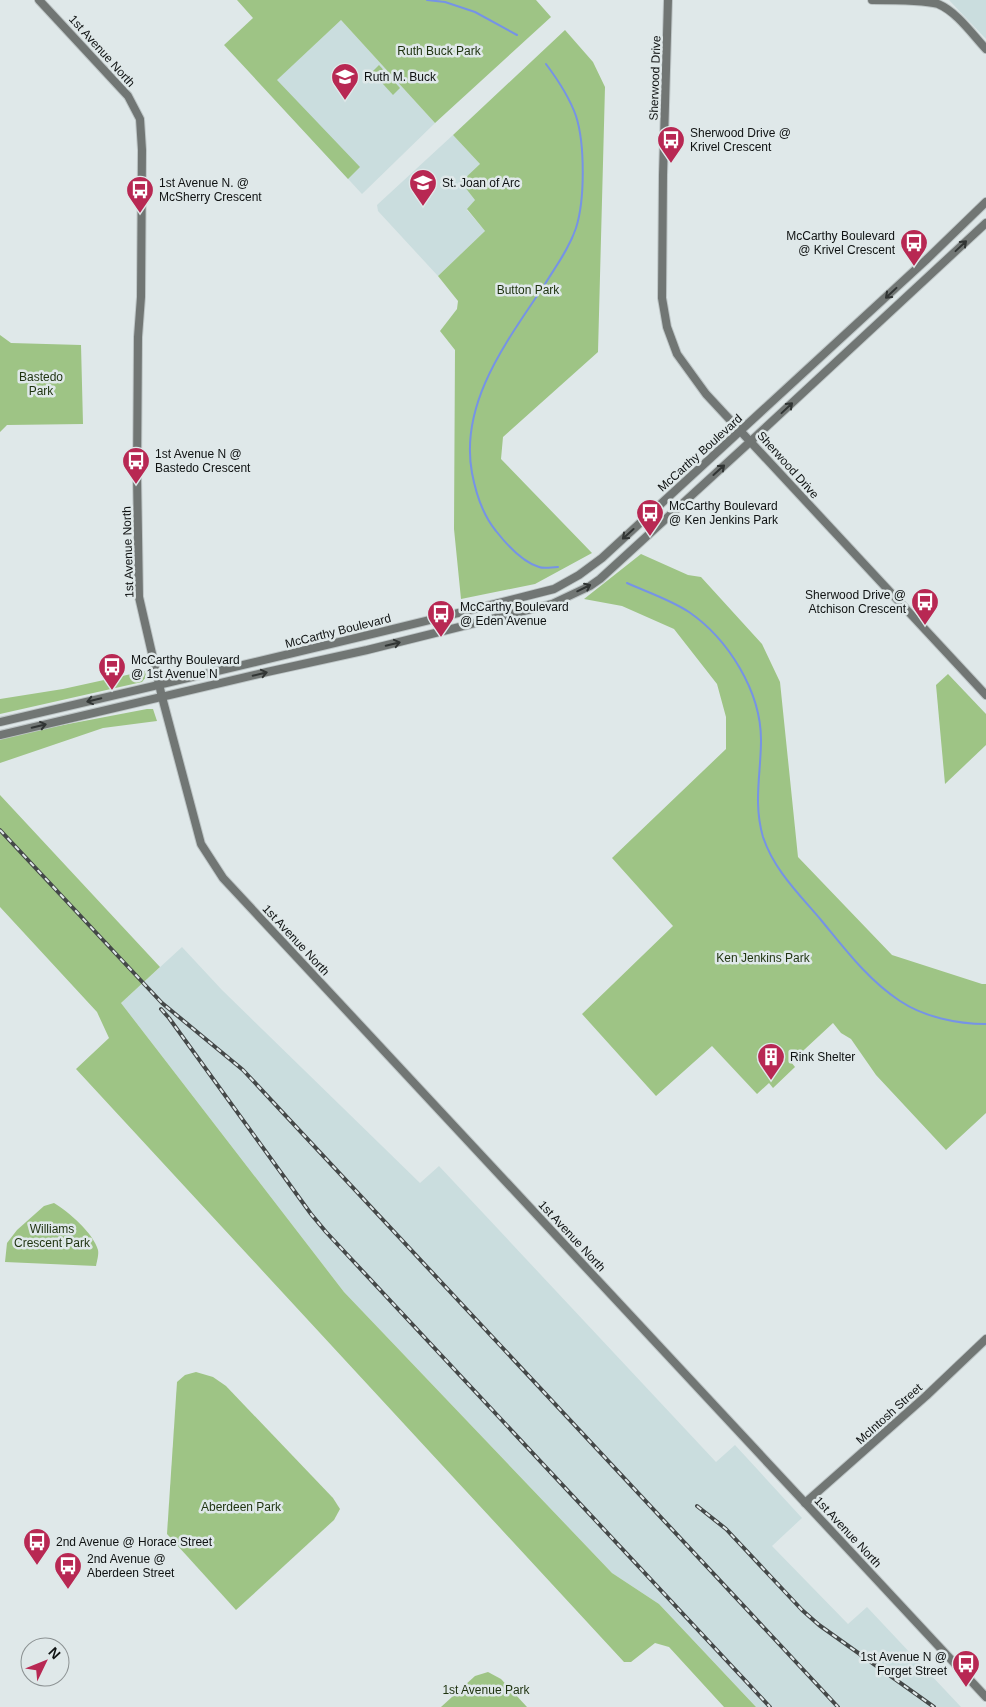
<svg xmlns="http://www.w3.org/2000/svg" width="986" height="1707" viewBox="0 0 986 1707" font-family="Helvetica,sans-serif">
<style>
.built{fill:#caddde}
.green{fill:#9ec485}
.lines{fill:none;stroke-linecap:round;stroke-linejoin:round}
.stream{stroke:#7693e6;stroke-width:2}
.secondary-casing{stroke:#bec6c7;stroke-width:10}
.secondary{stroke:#717674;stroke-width:8}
.rail-casing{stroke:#444848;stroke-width:4}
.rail{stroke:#dfe8e9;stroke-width:2;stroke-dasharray:5.5;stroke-linecap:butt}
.oneway{stroke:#313534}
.labels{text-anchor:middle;stroke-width:5;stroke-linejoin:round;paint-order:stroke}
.street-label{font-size:12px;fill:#0f1212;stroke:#dfe8e9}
.park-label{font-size:12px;fill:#1e320f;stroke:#dfe8e9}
.poi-label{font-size:12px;fill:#0f1212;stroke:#dfe8e9;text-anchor:start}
</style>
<rect width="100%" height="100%" fill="#dfe8e9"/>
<g class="built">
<path d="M949,0H986V39L964,16Z"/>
<path d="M341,20L435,123L362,194L266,90Z"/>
<path d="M453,135L480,164L475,200L467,210L485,231L438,276L378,211L377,205Z"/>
<path d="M182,947L222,990L420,1183L439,1166L716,1462L735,1445L802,1518L772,1546L848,1624L867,1607L961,1707H756L659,1604L612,1573L344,1292L121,1003Z"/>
</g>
<g class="green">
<path d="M237,0H536L551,17L435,123L341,20L277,80L360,167L348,179L224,45L253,18Z"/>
<path d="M565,30L593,62L605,87L598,352L503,437L501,459L592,553L535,584L461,599L454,529L455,350L440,331L457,309L458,301L438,276L485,231L467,209L475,200L461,182L480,164L453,135Z"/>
<path d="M379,65L400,88L393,95L372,72Z"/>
<path d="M0,335L11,343L81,345L83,424L7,425L0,432Z"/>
<path d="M641,554L688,575L701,577L762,644L780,682L798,857L892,955L982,984H986V1113L946,1150L876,1075L851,1039L841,1033L833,1023L791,1062L795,1067L773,1088L769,1083L757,1094L712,1046L656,1096L582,1014L673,926L612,858L726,749V717L717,684L674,629L622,606L584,599Z"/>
<path d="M145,671L146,677L142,682L0,714V699L63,689Z"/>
<path d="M948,674L986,714V745L945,784L936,685Z"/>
<path d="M147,709H153L157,721L103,728L0,763V737Z"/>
<path d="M0,795L160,967L121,1003L344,1292L612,1573L659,1604L756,1707H724L669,1647L655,1643L631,1662H624L76,1069L109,1038L97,1012L0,907Z"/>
<path d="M54,1203C68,1211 94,1234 98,1250C99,1254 97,1261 96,1266L5,1262L7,1243L17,1230L44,1206Z"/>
<path d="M196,1372L213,1377L226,1386L333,1498L340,1509L334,1520L236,1610L167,1534L177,1382L185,1375Z"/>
<path d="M488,1672L501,1679L527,1707H441L475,1676Z"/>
</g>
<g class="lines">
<g class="stream">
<path d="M427,0L445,2L475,12L517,35"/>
<path d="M546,64C558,80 569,96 576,116C585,144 585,200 576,228C569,249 556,266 545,284C508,340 459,402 472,473C476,494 482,514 496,531C507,545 522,562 539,567C544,569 552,567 558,567"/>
<path d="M627,583C647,592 671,600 689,612C728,639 761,691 761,740C761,774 753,802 763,837C774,870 799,894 821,920C845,949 868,980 900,1001C924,1017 957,1024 986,1024"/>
</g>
<defs>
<g id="secondary">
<path d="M39,0L128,96L140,119L142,150L141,297L138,337L137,474L139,597L162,697L201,844L223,878L986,1697"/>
<path d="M668,0L663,175L662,298L667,327L677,354L706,394L986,695"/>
<path d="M872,0C888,0 924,0 938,4C957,12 972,34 986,49"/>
<path d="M0,722C185,679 370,636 554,589L579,575L602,558L926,260L986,202"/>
<path d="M0,735L267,672L367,650L552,604L590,586L600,579L751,441L986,223"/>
<path d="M805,1503L926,1396L986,1339"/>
</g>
</defs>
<use href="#secondary" class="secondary-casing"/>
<use href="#secondary" class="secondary"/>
<defs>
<g id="rail">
<path d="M0,830L162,1003L243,1070L838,1707"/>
<path d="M161,1009L169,1018L311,1214L326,1232L770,1707"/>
<path d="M697,1506L726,1529L802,1610L819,1625L934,1707"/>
</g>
</defs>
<use href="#rail" class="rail-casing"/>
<use href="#rail" class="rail"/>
</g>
<defs><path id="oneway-shaft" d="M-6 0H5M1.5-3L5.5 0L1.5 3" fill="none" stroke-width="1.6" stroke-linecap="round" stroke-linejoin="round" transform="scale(1.25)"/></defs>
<g class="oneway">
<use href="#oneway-shaft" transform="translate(961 246) rotate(-43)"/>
<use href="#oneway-shaft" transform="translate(891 293) rotate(137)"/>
<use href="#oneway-shaft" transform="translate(787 408) rotate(-43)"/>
<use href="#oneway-shaft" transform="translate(719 470) rotate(-42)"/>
<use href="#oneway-shaft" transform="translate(628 534) rotate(138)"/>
<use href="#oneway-shaft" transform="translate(584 588) rotate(-26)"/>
<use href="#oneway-shaft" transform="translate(393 644) rotate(-14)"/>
<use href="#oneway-shaft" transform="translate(260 674) rotate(-14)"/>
<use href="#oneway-shaft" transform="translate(94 700) rotate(167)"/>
<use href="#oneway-shaft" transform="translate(39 726) rotate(-13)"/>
</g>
<defs>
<symbol id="school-pin" viewBox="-11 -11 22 30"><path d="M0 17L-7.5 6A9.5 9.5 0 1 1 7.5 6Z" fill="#b82853" stroke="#dfe8e9"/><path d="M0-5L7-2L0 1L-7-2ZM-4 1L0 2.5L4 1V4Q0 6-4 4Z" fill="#fff"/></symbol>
<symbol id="bus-pin" viewBox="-11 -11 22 30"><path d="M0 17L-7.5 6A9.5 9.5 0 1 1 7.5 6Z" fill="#b82853" stroke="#dfe8e9"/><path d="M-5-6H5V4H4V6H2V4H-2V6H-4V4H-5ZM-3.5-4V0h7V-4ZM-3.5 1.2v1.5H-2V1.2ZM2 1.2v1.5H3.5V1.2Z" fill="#fff"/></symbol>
<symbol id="building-pin" viewBox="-11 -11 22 30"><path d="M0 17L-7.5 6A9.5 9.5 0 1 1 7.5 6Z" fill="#b82853" stroke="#dfe8e9"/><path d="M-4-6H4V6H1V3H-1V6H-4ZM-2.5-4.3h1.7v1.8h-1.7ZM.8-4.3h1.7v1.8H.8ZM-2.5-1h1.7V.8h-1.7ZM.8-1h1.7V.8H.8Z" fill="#fff"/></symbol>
</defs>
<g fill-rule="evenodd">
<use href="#school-pin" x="329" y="61" width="32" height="43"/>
<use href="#bus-pin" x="655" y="124" width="32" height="43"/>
<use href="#school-pin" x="407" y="167" width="32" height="43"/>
<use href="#bus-pin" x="124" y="174" width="32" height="43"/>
<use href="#bus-pin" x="898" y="227" width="32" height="43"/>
<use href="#bus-pin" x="120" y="445" width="32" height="43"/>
<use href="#bus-pin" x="634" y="497" width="32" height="43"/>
<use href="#bus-pin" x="909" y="586" width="32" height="43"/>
<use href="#bus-pin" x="425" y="598" width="32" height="43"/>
<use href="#bus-pin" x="96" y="651" width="32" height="43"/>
<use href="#building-pin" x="755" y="1041" width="32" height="43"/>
<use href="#bus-pin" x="21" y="1526" width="32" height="43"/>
<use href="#bus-pin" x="52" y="1550" width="32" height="43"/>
<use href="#bus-pin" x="950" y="1648" width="32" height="43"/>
</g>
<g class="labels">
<g class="street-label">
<text transform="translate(102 51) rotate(48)" y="4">1st Avenue North</text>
<text transform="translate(655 78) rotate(-88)" y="4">Sherwood Drive</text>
<text transform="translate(700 453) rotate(-42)" y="4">McCarthy Boulevard</text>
<text transform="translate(788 465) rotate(48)" y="4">Sherwood Drive</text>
<text transform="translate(128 552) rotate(-92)" y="4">1st Avenue North</text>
<text transform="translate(338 631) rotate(-14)" y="4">McCarthy Boulevard</text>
<text transform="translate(296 940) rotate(47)" y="4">1st Avenue North</text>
<text transform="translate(572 1236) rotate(47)" y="4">1st Avenue North</text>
<text transform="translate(889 1414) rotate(-42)" y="4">McIntosh Street</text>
<text transform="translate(848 1532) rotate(47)" y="4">1st Avenue North</text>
</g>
<g class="park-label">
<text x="439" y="55">Ruth Buck Park</text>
<text x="528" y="294">Button Park</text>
<text x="41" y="381">Bastedo<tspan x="41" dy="14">Park</tspan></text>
<text x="763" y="962">Ken Jenkins Park</text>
<text x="52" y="1233">Williams<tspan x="52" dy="14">Crescent Park</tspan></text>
<text x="241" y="1511">Aberdeen Park</text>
<text x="486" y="1694">1st Avenue Park</text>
</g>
<g class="poi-label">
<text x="364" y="81">Ruth M. Buck</text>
<text x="690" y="137">Sherwood Drive @<tspan x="690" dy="14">Krivel Crescent</tspan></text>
<text x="159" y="187">1st Avenue N. @<tspan x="159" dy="14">McSherry Crescent</tspan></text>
<text x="442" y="187">St. Joan of Arc</text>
<text x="895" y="240" text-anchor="end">McCarthy Boulevard<tspan x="895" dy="14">@ Krivel Crescent</tspan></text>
<text x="155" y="458">1st Avenue N @<tspan x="155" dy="14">Bastedo Crescent</tspan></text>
<text x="669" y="510">McCarthy Boulevard<tspan x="669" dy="14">@ Ken Jenkins Park</tspan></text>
<text x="906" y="599" text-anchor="end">Sherwood Drive @<tspan x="906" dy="14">Atchison Crescent</tspan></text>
<text x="460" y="611">McCarthy Boulevard<tspan x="460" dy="14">@ Eden Avenue</tspan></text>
<text x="131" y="664">McCarthy Boulevard<tspan x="131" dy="14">@ 1st Avenue N</tspan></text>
<text x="790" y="1061">Rink Shelter</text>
<text x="56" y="1546">2nd Avenue @ Horace Street</text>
<text x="87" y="1563">2nd Avenue @<tspan x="87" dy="14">Aberdeen Street</tspan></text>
<text x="947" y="1661" text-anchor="end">1st Avenue N @<tspan x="947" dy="14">Forget Street</tspan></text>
</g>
</g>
<g transform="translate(45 1662) rotate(47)"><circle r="24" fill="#dfe8e9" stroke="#8c9293"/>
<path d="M0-4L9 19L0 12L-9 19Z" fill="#b82853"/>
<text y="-8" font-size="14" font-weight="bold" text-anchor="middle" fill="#0f1212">N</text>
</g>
</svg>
